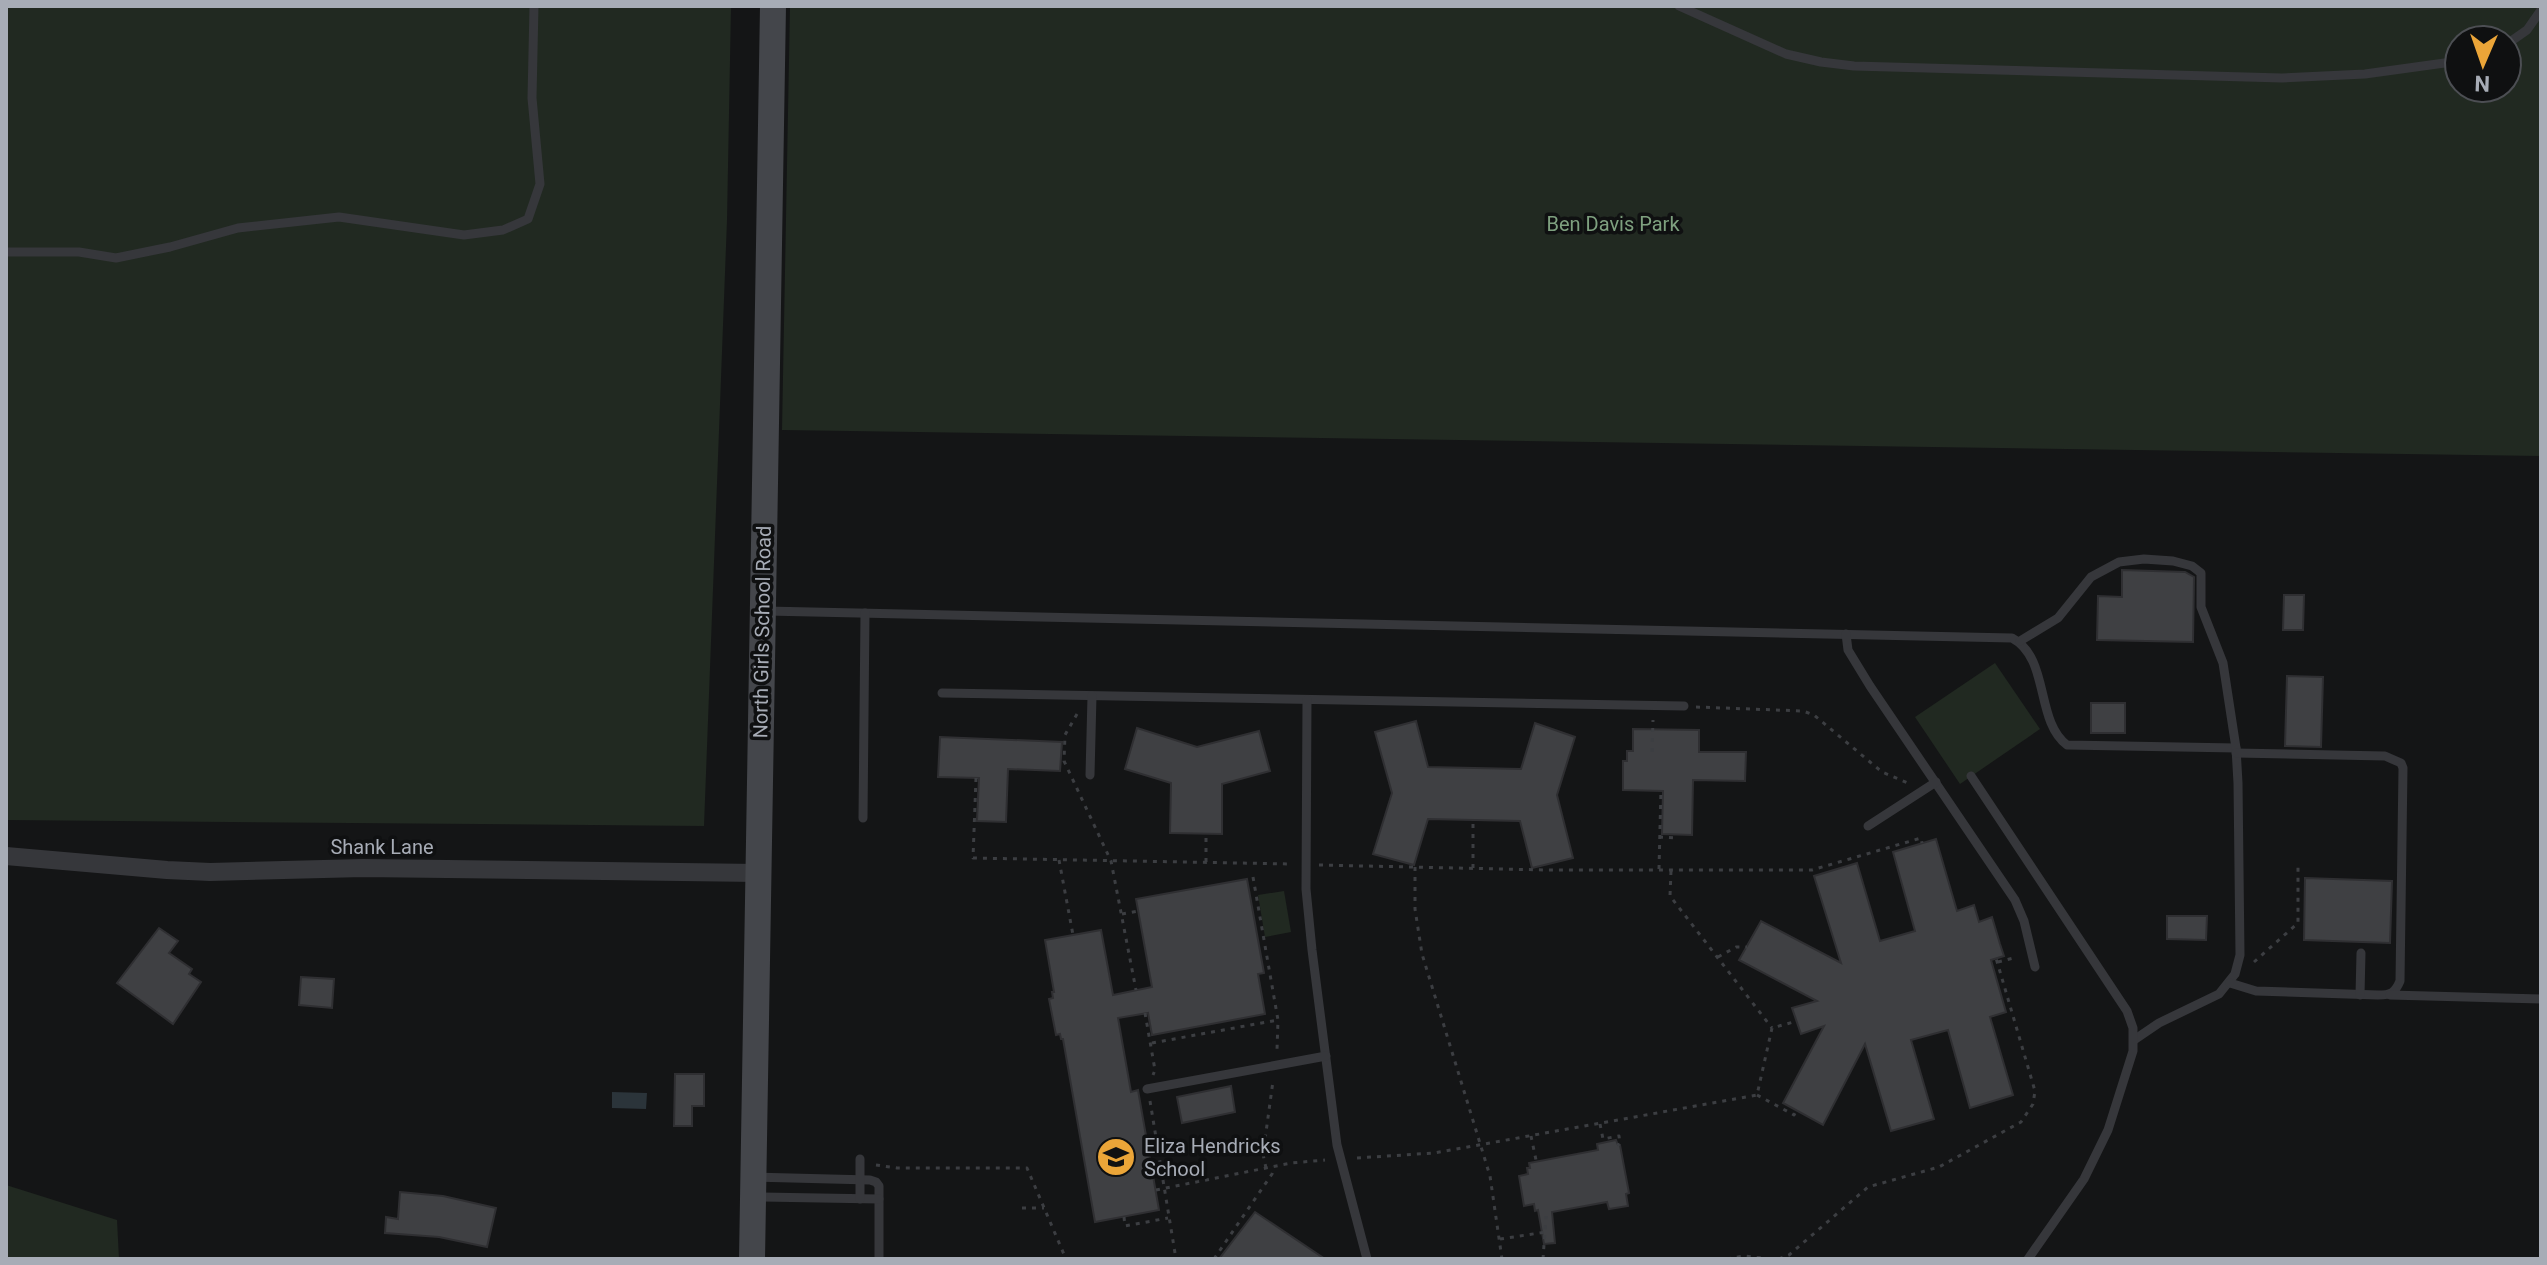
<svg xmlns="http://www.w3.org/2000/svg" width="2547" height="1265" viewBox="0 0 2547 1265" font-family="Roboto,sans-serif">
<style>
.green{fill:#212921;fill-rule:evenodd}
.water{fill:#2b343a}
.building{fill:#3f4043;stroke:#2f2f32;stroke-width:2}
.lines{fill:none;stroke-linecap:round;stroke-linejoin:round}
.path{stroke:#3c3e42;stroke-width:3;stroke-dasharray:4 6;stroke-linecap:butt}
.lane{stroke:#36373b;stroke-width:9}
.street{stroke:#36373b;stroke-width:18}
.secondary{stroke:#44464b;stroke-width:26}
.labels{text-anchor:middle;stroke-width:7;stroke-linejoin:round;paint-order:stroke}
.park-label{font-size:20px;fill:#7ea07f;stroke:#0f1011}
.street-label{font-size:20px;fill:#a7acb6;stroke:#0f1011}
.poi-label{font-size:20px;fill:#a7acb6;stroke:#0f1011;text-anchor:start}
</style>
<rect width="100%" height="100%" fill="#141516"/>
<g class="green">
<path d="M6,6H731L727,220L704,826L6,820Z"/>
<path d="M790,6H2541V456L782,430ZM2459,40H2507V88H2459Z"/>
<path d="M1995,663L2040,729L1960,784L1915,717Z"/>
<path d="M1284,891L1291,932L1265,937L1258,895Z"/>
<path d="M6,1185L117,1220L119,1259H6Z"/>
</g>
<path class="water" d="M612,1092L647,1093L646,1109L612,1108Z"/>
<g class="building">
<path d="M2122,570L2185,572L2194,577L2193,642L2097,640L2098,596L2122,597Z"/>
<path d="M2284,595H2304L2303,630H2283Z"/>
<path d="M2287,676L2323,677L2321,747L2285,746Z"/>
<rect x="2091" y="703" width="34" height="30"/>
<path d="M1416,721L1428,767L1521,769L1535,723L1575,737L1557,795L1573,858L1532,868L1520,821L1428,819L1414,865L1373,854L1392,793L1375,732Z"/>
<path d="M1137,728L1197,747L1259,731L1270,771L1222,784V834L1170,833L1171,783L1125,769Z"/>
<path d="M1633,729L1699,730V752H1746L1745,781L1693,780L1692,835L1662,834L1663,791L1623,790V761H1627V751H1633Z"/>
<path d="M940,737L1062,742L1060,771L1008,769L1006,822L977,821L979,778L938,777Z"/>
<path d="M1936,839L1957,911L1974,905L1979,922L1992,917L2000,944L2004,956L1991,960L2006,1012L1990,1017L2013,1095L1970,1108L1948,1030L1911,1040L1934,1119L1891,1131L1865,1044L1823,1125L1783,1103L1824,1026L1801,1034L1792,1008L1817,1001L1739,960L1761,921L1841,963L1814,876L1857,863L1880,941L1915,931L1893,852Z"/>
<path d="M2305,878L2392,881L2390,943L2304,940Z"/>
<path d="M1247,879L1264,973L1258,974L1265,1014L1152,1035L1148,1013L1118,1018L1131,1092L1138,1090L1159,1210L1095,1222L1063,1039H1061L1060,1034L1056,1035L1049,999L1053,998L1052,992H1054L1045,940L1101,930L1113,995L1152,987L1136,899Z"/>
<path d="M2167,916H2207L2206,940L2167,939Z"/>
<path d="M159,928L178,941L169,953L192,969L189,974L201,982L173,1024L117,983Z"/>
<path d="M301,977L334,979L332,1008L299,1005Z"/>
<path d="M675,1074H704V1106H692V1126H674Z"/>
<path d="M1231,1086L1235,1112L1182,1123L1177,1097Z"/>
<path d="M1616,1140L1618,1145H1620L1629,1193L1626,1194L1628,1206L1609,1209L1607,1202L1552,1212L1555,1243L1544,1244L1538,1210L1535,1211L1534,1204L1524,1206L1519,1176L1528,1174L1527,1168H1530L1529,1163L1598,1150L1597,1144Z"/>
<path d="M400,1192L443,1196L496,1208L487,1247L439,1237L385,1233L386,1217L398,1219Z"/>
<path d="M1255,1212L1325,1259H1219Z"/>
</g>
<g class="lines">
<g class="path">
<path d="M1696,707L1803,711L1814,715L1882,772L1908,783"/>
<path d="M1077,714L1065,735L1064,761L1111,861L1136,990"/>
<path d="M1652,752L1653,720"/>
<path d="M976,778L973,858L1291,864"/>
<path d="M1659,837L1676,838V835"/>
<path d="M1059,860L1073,935"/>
<path d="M1206,862V834"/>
<path d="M1319,865L1547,870H1812L1921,838L1922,843"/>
<path d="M1415,867V909L1422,954L1490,1176L1502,1259"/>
<path d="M1473,868V820"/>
<path d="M1659,869L1661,789"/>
<path d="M1671,871L1670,896L1772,1028"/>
<path d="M1253,877L1278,1020L1277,1050"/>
<path d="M1122,914L1138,911"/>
<path d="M1718,957L1736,947H1747"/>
<path d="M1998,962L2017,957"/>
<path d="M2254,962L2298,923V866"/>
<path d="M1145,1013L1155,1070L1153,1075"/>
<path d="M1152,1043L1278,1020"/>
<path d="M1757,1095L1794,1115L1797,1110"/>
<path d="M1150,1101L1176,1259"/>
<path d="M1600,1124L1603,1139L1619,1136L1620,1144L1617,1145"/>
<path d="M1531,1136L1536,1160"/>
<path d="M1357,1158L1434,1153L1757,1095L1772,1028L1797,1021"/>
<path d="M876,1165L897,1168H1027L1066,1259"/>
<path d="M1266,1168L1263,1154L1273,1081"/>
<path d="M1156,1190L1291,1163L1325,1160"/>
<path d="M1022,1208H1044"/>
<path d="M1124,1217L1125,1226L1168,1218"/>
<path d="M1500,1239L1546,1232"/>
<path d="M1214,1259L1272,1174L1274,1167"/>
<path d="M1543,1259L1546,1216"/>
<path d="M1727,1259L1744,1256L1771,1259"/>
<path d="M1779,1259L1789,1255L1868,1187L1939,1167L2021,1122L2033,1104L2035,1091L1996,958"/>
</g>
<g class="lane">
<path d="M1679,6L1786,54L1821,62L1854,66L2282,78L2365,74L2459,61"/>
<path d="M2507,44L2527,30L2541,10"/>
<path d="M6,252H79L116,258L170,247L238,228L339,217L464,235L503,230L528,219L540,184L532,98L534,6"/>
<path d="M766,611L2012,638C2050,658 2035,721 2067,745L2236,748"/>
<path d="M1846,634L1848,650L1870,686L2015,900L2024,921L2035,967"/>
<path d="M2020,641L2058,618L2091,577L2119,562L2144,559L2173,561L2192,566L2201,573V607L2223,663L2236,748L2238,783L2240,955L2235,974L2219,994L2159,1023L2134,1040"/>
<path d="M942,693L1684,706"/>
<path d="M1307,700L1306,889L1312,950L1337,1145L1367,1259"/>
<path d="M1090,775L1092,696"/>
<path d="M1971,776L2127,1011L2133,1028V1051L2108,1130L2084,1179L2028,1259"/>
<path d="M863,818L865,613"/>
<path d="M1868,826L1936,782"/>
<path d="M2230,983L2256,991L2378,995C2391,995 2395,993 2400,981L2403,768L2401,763L2385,756L2236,753"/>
<path d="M2360,995L2361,953"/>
<path d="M2390,995L2541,999"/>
<path d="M1147,1089L1326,1056"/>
<path d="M756,1177L870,1180L876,1182L879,1186V1259"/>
<path d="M756,1197L879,1199"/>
<path d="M860,1199V1159"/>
</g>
<path class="street" d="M6,856L167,870L210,872L363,868L758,873"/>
<path class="secondary" d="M752,1259L773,6"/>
</g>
<defs>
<symbol id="school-disc" viewBox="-11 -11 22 22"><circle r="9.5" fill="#eba538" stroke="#0f1011"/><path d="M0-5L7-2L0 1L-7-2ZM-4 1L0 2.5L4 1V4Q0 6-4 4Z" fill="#111"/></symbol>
</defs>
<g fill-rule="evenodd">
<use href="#school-disc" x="1094" y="1135" width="44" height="44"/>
</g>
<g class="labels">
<g class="park-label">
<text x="1613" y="231">Ben Davis Park</text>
</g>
<g class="street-label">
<text transform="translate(762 632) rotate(-89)" y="7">North Girls School Road</text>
<text x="382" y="854">Shank Lane</text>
</g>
<g class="poi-label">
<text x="1144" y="1153">Eliza Hendricks<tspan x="1144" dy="23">School</tspan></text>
</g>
</g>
<rect width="2547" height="1265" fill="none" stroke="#a7acb6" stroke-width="16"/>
<g transform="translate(2483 64) rotate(182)"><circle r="38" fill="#0f1011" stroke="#4c4e53" stroke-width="2"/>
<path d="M0-6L14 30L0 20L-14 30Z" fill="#eba538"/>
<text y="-12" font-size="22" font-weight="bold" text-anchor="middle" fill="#a7acb6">N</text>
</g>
</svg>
